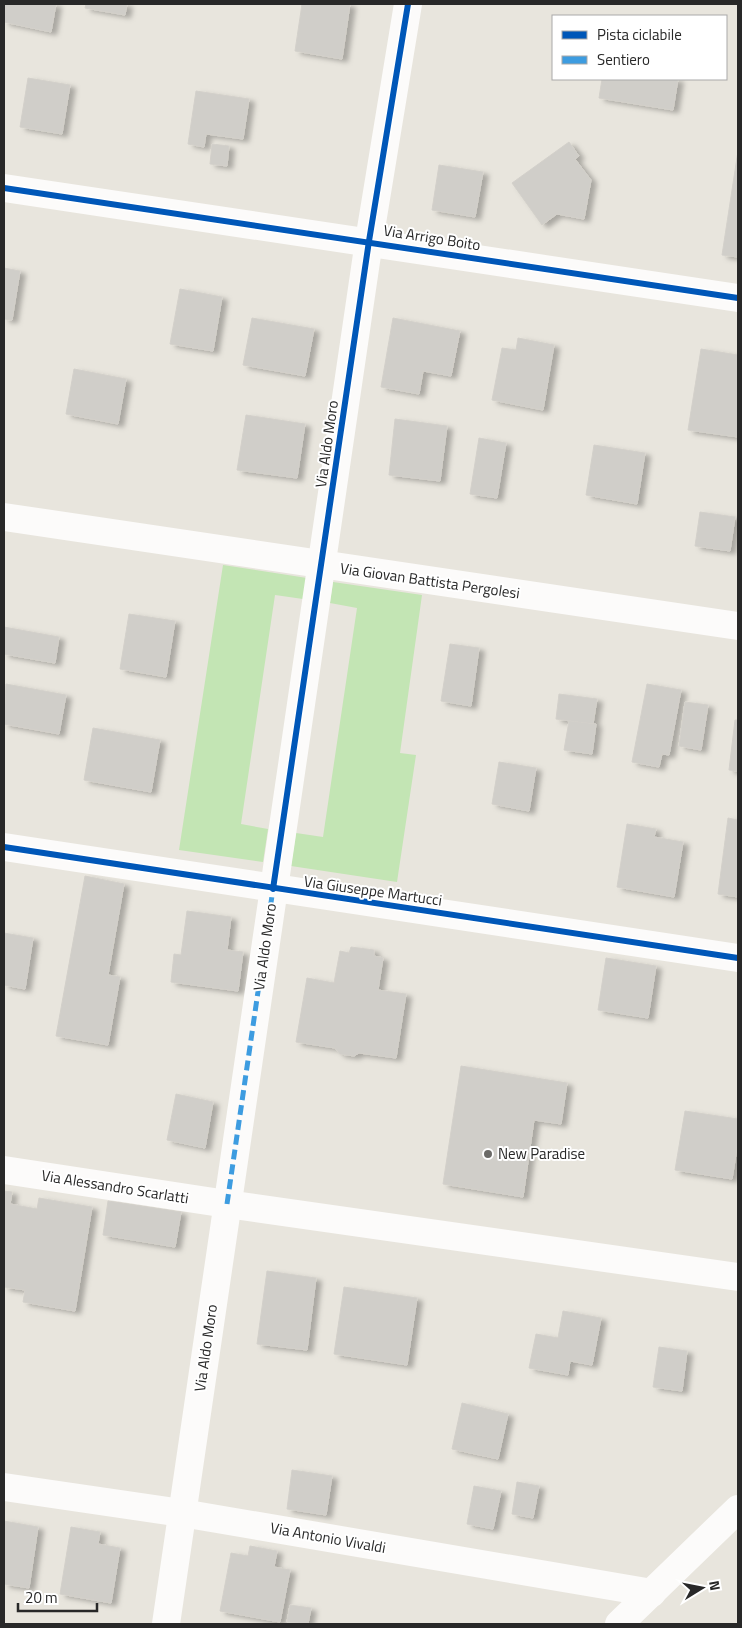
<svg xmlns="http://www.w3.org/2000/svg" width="742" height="1628" viewBox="0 0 742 1628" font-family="'Titillium Web',sans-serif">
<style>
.green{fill:#c3e5b4}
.building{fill:#d0cec9;stroke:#d3d0ca;filter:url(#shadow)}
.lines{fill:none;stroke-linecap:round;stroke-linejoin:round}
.minor{stroke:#fcfbfa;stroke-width:28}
.quiet{stroke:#3d9ce0;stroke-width:5;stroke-dasharray:10 5;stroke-linecap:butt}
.cycleway-casing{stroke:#fff;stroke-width:9}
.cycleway{stroke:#0057b8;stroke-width:6}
.poi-dot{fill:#6b6a67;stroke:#fff;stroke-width:2}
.labels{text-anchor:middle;stroke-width:4;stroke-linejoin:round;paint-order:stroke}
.street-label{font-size:15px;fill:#282828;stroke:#fff}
.poi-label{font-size:15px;fill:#282828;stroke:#fff;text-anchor:start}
</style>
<defs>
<filter id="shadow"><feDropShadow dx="5.5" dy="3" stdDeviation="2.5" flood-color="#0004"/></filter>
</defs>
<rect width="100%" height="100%" fill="#e8e5dd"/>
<g class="green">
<path d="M223,565L307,578L303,599L275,595L241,824L268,829L263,862L179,850Z"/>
<path d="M333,582L422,595L400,753L416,755L397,882L291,866L296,833L323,837L357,608L330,603Z"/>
</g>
<g class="building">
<path d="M4,4H56L51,32L4,22Z"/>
<path d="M86,4H127L125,15L85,8Z"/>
<path d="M302,4H350L342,59L295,51Z"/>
<path d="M28,78L70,85L62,134L20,127Z"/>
<path d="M602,79H678L673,110L599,98Z"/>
<path d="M196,91L249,99L243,139L206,134L204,147L188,144Z"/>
<path d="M569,142L579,156L575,159L591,180L584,219L557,214L542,225L512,183Z"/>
<path d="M212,144L229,146L227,166L210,164Z"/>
<path d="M738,151V257L722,255Z"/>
<path d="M439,165L483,172L475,217L432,210Z"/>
<path d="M4,268L20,271L12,320L4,319Z"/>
<path d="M180,289L222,297L213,351L170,344Z"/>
<path d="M252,318L314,329L305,376L243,365Z"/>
<path d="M393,318L460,331L451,376L423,371L419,394L381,387Z"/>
<path d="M518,338L554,345L543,410L492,400L502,348L516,350Z"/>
<path d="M701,349L738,355V437L688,430Z"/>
<path d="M74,369L126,379L118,424L66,414Z"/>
<path d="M246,415L305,424L297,478L237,470Z"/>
<path d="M395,419L447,426L440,481L389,475Z"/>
<path d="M479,438L506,443L497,498L470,494Z"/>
<path d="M594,445L645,453L637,504L586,495Z"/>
<path d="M700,512L735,517L730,551L695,546Z"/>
<path d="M129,614L175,621L166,677L120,669Z"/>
<path d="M4,627L59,637L55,663L4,654Z"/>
<path d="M450,644L479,648L471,706L441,701Z"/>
<path d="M6,684L66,695L59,734L4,724Z"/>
<path d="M647,684L681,690L669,755L662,754L659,767L632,762Z"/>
<path d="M559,694L597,699L593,724L556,719Z"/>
<path d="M685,702L708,705L701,750L679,746Z"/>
<path d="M735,720H738V771L729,770Z"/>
<path d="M569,721L596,724L592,754L564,750Z"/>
<path d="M93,728L160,740L151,792L84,780Z"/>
<path d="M499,762L536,768L529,811L492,804Z"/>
<path d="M728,818L738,820V897L718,894Z"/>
<path d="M627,824L656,829L654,837L683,842L674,897L617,887Z"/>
<path d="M85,876L124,884L108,975L120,977L108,1045L56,1036Z"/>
<path d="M187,911L231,917L227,950L243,952L238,991L171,982L174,954L181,955Z"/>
<path d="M4,933L33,938L25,989L4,985Z"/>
<path d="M351,947L374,950V956L383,958L378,990L406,994L396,1058L359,1053L354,1056L340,1054L335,1048L296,1042L307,978L334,983L340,951L349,953Z"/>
<path d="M606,958L656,966L648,1018L598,1010Z"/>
<path d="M461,1066L567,1083L561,1124L534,1120L523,1197L443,1184Z"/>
<path d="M176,1094L213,1102L205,1148L167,1140Z"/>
<path d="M685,1111L738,1119V1142L732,1179L675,1170Z"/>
<path d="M4,1191L12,1192L10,1204L37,1209L39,1198L92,1207L75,1311L23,1302L25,1290L4,1287Z"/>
<path d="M108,1201L181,1212L175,1247L103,1235Z"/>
<path d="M267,1271L316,1278L307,1350L257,1344Z"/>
<path d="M344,1287L417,1298L407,1365L334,1354Z"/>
<path d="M563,1311L601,1318L592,1365L570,1361L568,1375L529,1368L536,1334L558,1338Z"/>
<path d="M659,1347L687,1351L682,1391L653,1387Z"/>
<path d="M462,1403L508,1414L498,1459L452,1449Z"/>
<path d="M292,1470L332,1476L326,1515L287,1509Z"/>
<path d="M517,1482L539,1486L533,1518L512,1514Z"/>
<path d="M474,1486L501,1491L493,1529L467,1524Z"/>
<path d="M4,1521L38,1527L29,1588L4,1584Z"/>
<path d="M71,1527L100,1532L98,1544L120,1548L111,1603L60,1594Z"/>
<path d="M250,1546L277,1551L274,1567L290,1570L280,1622L220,1611L231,1553L248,1556Z"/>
<path d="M290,1605L311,1608L308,1624L287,1622Z"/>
</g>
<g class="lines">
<g class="minor">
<path d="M4,188L738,298"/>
<path d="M4,517L738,626"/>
<path d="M4,847L738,958"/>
<path d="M4,1170L227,1204L738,1277"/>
<path d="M4,1487L182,1513L652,1593"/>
<path d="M166,1624L369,241L408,4"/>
<path d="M619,1624L738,1509"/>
</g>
<path class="quiet" d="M227,1204L273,889"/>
<defs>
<g id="cycleway">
<path d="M4,188L738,298"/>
<path d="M4,847L738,958"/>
<path d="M273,889L369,241L408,4"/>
</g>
</defs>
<use href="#cycleway" class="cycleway-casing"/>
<use href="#cycleway" class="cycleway"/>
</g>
<circle class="poi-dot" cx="488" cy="1154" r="5"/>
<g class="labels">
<g class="street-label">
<text transform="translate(432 238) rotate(9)" y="5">Via Arrigo Boito</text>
<text transform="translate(327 444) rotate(-82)" y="5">Via Aldo Moro</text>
<text transform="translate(430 581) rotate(8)" y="5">Via Giovan Battista Pergolesi</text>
<text transform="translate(373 891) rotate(8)" y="5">Via Giuseppe Martucci</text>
<text transform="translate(265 947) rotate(-82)" y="5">Via Aldo Moro</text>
<text transform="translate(115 1187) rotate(9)" y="5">Via Alessandro Scarlatti</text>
<text transform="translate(206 1348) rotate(-82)" y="5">Via Aldo Moro</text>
<text transform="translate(328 1538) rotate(10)" y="5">Via Antonio Vivaldi</text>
</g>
<g class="poi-label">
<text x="498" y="1159">New Paradise</text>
</g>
</g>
<rect width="742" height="1628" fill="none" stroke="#282828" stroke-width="10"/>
<rect x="552" y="15" width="175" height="65" fill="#ffffff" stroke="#a9a9a9"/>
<rect x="562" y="31" width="25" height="8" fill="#0057b8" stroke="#a9a9a9"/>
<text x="597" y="40" font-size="15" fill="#282828">Pista ciclabile</text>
<rect x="562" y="56" width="25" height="8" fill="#3d9ce0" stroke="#a9a9a9"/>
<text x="597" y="65" font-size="15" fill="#282828">Sentiero</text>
<g transform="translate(702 1588) rotate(80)" stroke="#ffffff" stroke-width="4" paint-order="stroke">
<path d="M0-4L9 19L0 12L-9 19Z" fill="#282828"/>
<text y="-8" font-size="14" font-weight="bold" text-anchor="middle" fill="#282828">N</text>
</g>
<path d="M18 1603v8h79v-8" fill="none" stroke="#282828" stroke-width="2.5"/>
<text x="25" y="1603" font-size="15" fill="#282828" stroke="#ffffff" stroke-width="4" paint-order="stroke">20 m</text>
</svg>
